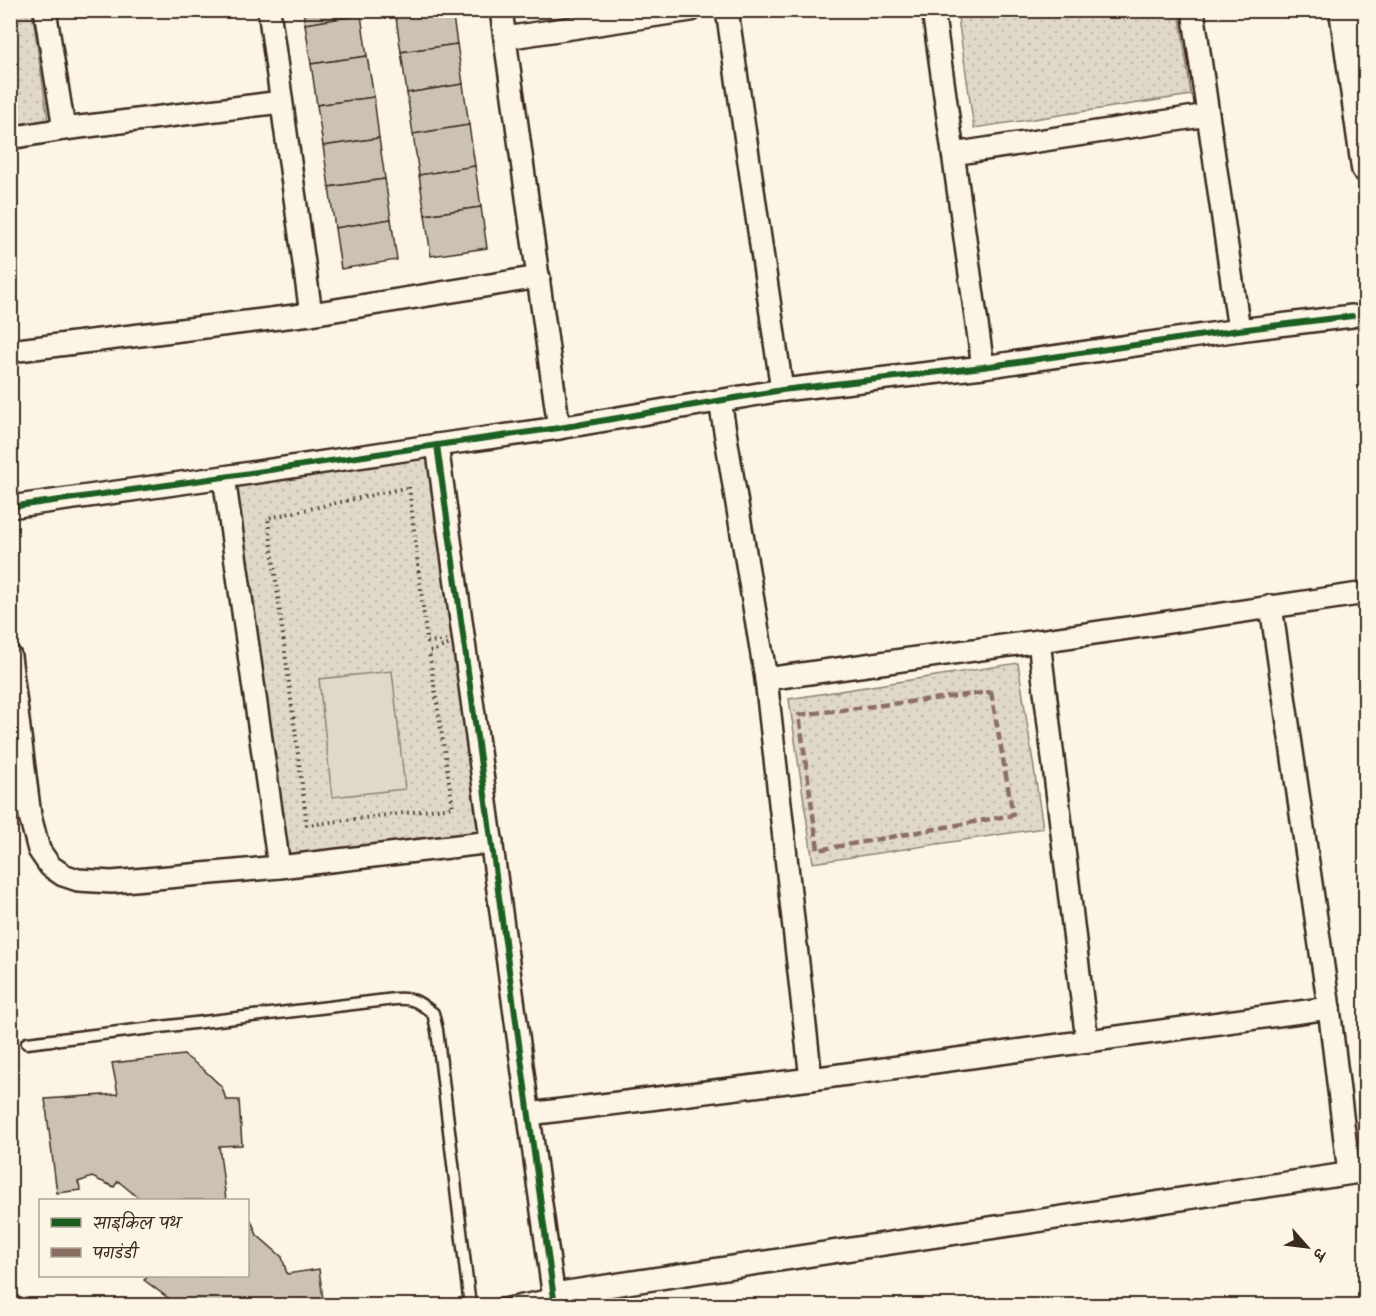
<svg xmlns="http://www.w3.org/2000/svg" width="1376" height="1316" viewBox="0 0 1376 1316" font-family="Kalam,'Playpen Sans Deva',sans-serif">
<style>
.green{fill:url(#green-dots);stroke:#8e8173;stroke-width:1.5}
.pitch{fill:#e0d8c8;stroke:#8e8173;stroke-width:1.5}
.building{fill:#ccc2b3;stroke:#3b2a1e;stroke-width:1.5}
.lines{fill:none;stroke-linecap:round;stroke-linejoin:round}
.service-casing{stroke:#3b2a1e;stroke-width:15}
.minor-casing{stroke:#3b2a1e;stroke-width:26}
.secondary-casing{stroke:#3b2a1e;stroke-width:33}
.path{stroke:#3b2a1e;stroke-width:4;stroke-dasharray:1.5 4.5;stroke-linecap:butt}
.service{stroke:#fcf5e5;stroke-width:10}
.minor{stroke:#fcf5e5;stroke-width:21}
.secondary{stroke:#fcf5e5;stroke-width:28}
.quiet{stroke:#8d6e63;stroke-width:4.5;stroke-dasharray:9 4.5;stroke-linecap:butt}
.cycleway-casing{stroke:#fcf5e5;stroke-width:10}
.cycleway{stroke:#1b5e20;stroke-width:6}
</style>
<defs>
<pattern id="green-dots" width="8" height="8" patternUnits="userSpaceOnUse" patternTransform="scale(1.5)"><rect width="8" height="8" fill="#e0d8c8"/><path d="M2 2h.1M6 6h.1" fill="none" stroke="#c1baab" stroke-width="1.8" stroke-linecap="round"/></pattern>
</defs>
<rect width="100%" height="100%" fill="#fcf5e5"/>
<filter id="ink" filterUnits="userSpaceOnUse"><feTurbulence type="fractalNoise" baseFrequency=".0167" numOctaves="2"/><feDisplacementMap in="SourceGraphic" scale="12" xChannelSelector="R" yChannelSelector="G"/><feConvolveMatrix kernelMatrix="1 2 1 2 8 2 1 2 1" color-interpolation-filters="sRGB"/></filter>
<g filter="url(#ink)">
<g class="green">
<path d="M11,10L32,11L48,120L11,125Z"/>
<path d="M957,11H1179L1191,95L974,128Z"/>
<path d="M437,445L492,842L279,867L224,477Z"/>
<path d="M1018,663L1043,828L813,863L789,699Z"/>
</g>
<path class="pitch" d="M392,671L405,789L332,797L319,679Z"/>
<g class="building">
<path d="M303,10H361V15L305,24Z"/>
<path d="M398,10H452L457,44L401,52L395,11Z"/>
<path d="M361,15L367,56L311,64L305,24Z"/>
<path d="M457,44L463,84L407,93L401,52Z"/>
<path d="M367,56L374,97L317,105L311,64Z"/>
<path d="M463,84L469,125L413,134L407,93Z"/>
<path d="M374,97L379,138L323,146L317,105Z"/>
<path d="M469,125L475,166L419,175L413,134Z"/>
<path d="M379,138L385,179L329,187L323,146Z"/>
<path d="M475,166L481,207L425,215L419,175Z"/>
<path d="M385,179L391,219L335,228L329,187Z"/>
<path d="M481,207L487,248L431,256L425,215Z"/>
<path d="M391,219L397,260L341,269L335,228Z"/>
<path d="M184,1055L203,1069L222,1087L226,1100H239L242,1145L219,1146L226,1200H141L118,1181L114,1187L92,1177L78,1182L81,1190L57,1193L45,1099L118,1094L112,1063Z"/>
<path d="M248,1220H251L257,1235L282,1257L287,1274L319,1269L324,1306H179L144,1280L149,1276H248Z"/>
</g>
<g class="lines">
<defs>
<g id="service">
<path d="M27,1043L395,999C414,998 417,1001 433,1013L437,1030L470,1306"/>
<path d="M496,1306L554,1294"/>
</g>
<g id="minor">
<path d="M45,10L64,129"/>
<path d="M269,10L311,314"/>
<path d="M501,10L559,428"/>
<path d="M727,10L782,390"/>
<path d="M933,10L983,367"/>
<path d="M1193,10L1239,330"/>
<path d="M505,38L691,10"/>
<path d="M10,138L64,129L281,102"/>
<path d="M953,154L1208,115"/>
<path d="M10,351L311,314L539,277"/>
<path d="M720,401L766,679L811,1079"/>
<path d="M437,445L555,1306"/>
<path d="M224,477L279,867"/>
<path d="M10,507L224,477L437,445L559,428L782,390L983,367L1239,330L1352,316"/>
<path d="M1271,606L1329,1008L1349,1173"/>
<path d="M1039,641L1087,1041"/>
<path d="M10,656L30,816L39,850L50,866L63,875L78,880L112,882L279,867L492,842"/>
<path d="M766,679L1039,641L1366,593"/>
<path d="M529,1114L811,1079L1329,1008"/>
<path d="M554,1294L1366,1171"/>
</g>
<path id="secondary" d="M1344,10L1366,168"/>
</defs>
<use href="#service" class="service-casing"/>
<use href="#minor" class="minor-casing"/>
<use href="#secondary" class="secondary-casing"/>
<g class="path">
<path d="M409,487L427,642L464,639L429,652L453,807L307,825L268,518Z"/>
<path d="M1330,1306L1366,1301"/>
</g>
<use href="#service" class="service"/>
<use href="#minor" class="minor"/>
<use href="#secondary" class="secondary"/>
<path class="quiet" d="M991,692L1013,815L818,850L799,715Z"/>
<defs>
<g id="cycleway">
<path d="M437,445L555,1306"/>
<path d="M10,507L224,477L437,445L559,428L782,390L983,367L1239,330L1352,316"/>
</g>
</defs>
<use href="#cycleway" class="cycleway-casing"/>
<use href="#cycleway" class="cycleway"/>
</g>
</g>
<rect width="1376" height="1316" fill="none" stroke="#fcf5e5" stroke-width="36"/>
<rect x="18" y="18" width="1340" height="1280" fill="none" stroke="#3b2a1e" stroke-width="2" filter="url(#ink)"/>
<rect x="39" y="1199" width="210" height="78" fill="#fcf5e5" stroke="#afa495" stroke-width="1.5"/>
<rect x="51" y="1218" width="30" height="9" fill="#1b5e20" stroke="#afa495" stroke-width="1.5"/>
<text x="93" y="1229" font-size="18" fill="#3b2a1e">साइकिल पथ</text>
<rect x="51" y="1248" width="30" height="9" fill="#8d6e63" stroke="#afa495" stroke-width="1.5"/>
<text x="93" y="1259" font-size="18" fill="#3b2a1e">पगडंडी</text>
<g transform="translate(1307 1247) rotate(118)" stroke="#fcf5e5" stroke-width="4.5" paint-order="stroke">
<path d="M0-4.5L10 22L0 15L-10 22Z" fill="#3b2a1e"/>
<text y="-9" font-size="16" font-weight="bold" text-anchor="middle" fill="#3b2a1e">उ</text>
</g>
</svg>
